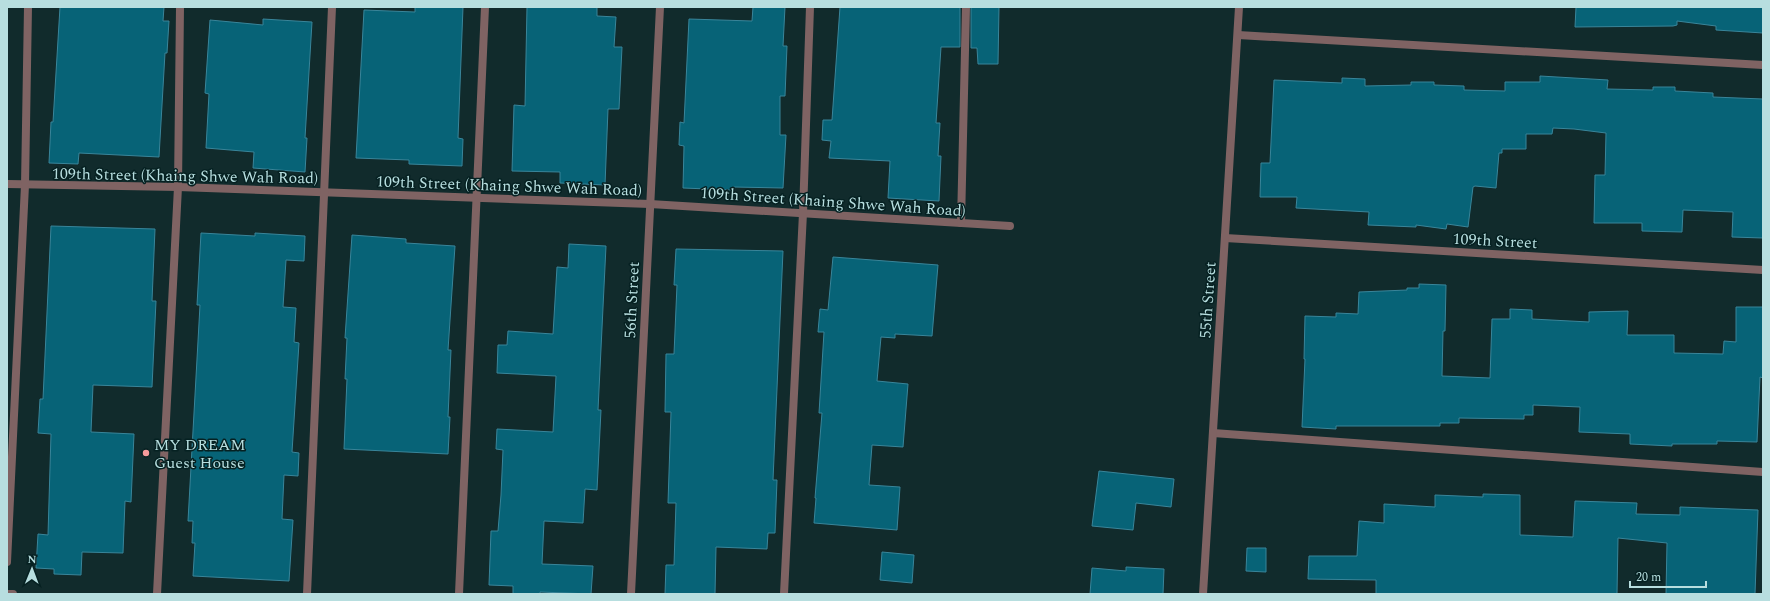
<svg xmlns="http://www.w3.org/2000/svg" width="1770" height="601" viewBox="0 0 1770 601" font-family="Spectral,serif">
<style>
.building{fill:#076377;stroke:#39859a}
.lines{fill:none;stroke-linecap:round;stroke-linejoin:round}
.minor{stroke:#7f6363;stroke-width:8}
.tertiary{stroke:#7f6363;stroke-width:8}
.poi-dot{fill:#f59b9c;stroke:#062122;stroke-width:1.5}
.labels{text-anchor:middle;stroke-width:3;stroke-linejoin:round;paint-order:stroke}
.street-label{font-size:16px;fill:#b7dedf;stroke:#062122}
.poi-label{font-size:16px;fill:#b7dedf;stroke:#062122;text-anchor:start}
</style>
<rect width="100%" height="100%" fill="#112b2c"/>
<g class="building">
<path d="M60,7H164L163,21H169L167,53H165L159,157L79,153L78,164L49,163L51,122H53Z"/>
<path d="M415,7H463L458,138L463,139L462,166L409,164V160L356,158L364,10L415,12Z"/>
<path d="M527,7H597V16L616,17L614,47H622L619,109H608L605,185L560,183V172L512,171L514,105L525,106Z"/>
<path d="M753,7H785L783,46H787L785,96H780V135H786L783,188L733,187V190L683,188L684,146L679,145L680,122L684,123L689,19L752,21Z"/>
<path d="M840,7H960V47H941L936,123H940L938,156H941L939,201L888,198L890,161L829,158L831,141L822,140L823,120H832Z"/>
<path d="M971,7H999L998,64H978L977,48H971Z"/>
<path d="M1576,7H1763V33L1716,30V26L1677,21V25L1673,26L1575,27Z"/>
<path d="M263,19L312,22L305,138H307L305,172L253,168L254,152L206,148L209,94L205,93L210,20L263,25Z"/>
<path d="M1540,76L1608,80L1607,89L1653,90V87H1675V91L1713,93V97L1763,99V238L1732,237L1733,212L1683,210L1682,232L1642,231V223H1594L1595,175H1605L1606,133L1574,129L1553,128L1552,134H1526V149H1502V153H1499L1496,188L1475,186L1473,187L1468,227L1447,224L1446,229L1416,225V227L1368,225L1369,212L1296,208L1297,197H1260L1261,163H1270L1274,80L1342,83V78L1365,79V86L1411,85V82H1434V85L1464,86V90L1505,91V82H1540Z"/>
<path d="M51,226L155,229L152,301H156L152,387L93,385L91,432L134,434L131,502L125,501L123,553L82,552L81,575L54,574V569L36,568L38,534L48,535L51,434L38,433L40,399H43Z"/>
<path d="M201,233L255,236V233L305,236L304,261L286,260L283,307L296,308L294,342L299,343L292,452L299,453L298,476L284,475L282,519L293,520L289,581L193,576L195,543H192L193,521H188L200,305H197Z"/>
<path d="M352,235L406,239V243L455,246L448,350H451L448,417H450L448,454L344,449L347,379H345L347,338H345Z"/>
<path d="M569,244L606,246L598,410H601L597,490L585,489L583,523L544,521L542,564L593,566L591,594L540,592V594H513V586L489,585L491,531H498L501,495L503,450L496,449L497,429L553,432L556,376L497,373L498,345H507L508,331L553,334L557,267L568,268Z"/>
<path d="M676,249L783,251L773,480H777L775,533H768L767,549L716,547L715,594H665L666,565H674L676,503H668L671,412H665L666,354H674L677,285H674Z"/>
<path d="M833,257L938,265L932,336L895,334V338L881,337L877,381L908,384L903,447L872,445L869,485L900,487L897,530L814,523L816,498H815L822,413H819L824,332H818L820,309L828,310Z"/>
<path d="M1419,284L1446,285L1445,331H1443L1442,376L1490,378L1492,319H1510V309L1532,310V319L1589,322V312L1628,311L1627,335H1674V353L1723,354L1724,341L1736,342V307H1763V378L1760,377L1757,442L1717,441V444H1672V446L1630,444V434L1579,432L1580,407L1533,405V415H1524V419L1459,418V423H1440V426H1336V429L1302,427L1305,359H1304L1305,316L1336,317V313L1358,314L1359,292L1407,290V288H1419Z"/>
<path d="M1099,471L1174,479L1171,507L1136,503L1133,530L1092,526Z"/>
<path d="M1483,494L1520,495V535L1573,537L1575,501L1637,503L1636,514L1680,515V507L1758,510L1755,594H1666L1667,543L1618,538L1617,594H1376V580L1308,579L1309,556H1357L1359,521L1384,523V504L1435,507V495L1483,497Z"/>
<path d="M1247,548H1266V572L1246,571Z"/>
<path d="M882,552L914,555L912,583L880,580Z"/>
<path d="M1126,567L1164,569L1163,594H1090L1092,568L1126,571Z"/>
</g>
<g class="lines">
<g class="minor">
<path d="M1238,35L1763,65"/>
<path d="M7,184L178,187L650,204L1010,226"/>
<path d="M961,223L966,7"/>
<path d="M1225,238L1763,270"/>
<path d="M1213,433L1763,472"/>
<path d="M7,562L25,185L28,7"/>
<path d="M7,594H13"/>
<path d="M157,594L178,187L180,7"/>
<path d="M307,594L332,7"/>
<path d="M459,594L485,7"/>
<path d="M784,594L803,213L810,7"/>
<path d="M1203,594L1239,7"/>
</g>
<path class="tertiary" d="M631,594L660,7"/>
</g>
<circle class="poi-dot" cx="146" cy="453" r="4"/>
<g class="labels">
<g class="street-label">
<text transform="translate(185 175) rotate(1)" y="6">109th Street (Khaing Shwe Wah Road)</text>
<text transform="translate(509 185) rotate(2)" y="6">109th Street (Khaing Shwe Wah Road)</text>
<text transform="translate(833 201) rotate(4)" y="6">109th Street (Khaing Shwe Wah Road)</text>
<text transform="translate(1495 240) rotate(3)" y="6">109th Street</text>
<text transform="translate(631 300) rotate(-87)" y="6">56th Street</text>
<text transform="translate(1207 300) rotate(-86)" y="6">55th Street</text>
</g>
<g class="poi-label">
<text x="154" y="450">MY DREAM<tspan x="154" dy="18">Guest House</tspan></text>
</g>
</g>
<rect width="1770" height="601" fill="none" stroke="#b7dedf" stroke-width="16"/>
<g transform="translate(32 569) rotate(1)" stroke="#062122" stroke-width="3" paint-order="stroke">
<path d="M0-3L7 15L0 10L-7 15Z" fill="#b7dedf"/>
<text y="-6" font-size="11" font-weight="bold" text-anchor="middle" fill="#b7dedf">N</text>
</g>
<path d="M1630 581v6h76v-6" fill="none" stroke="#b7dedf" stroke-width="2"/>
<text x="1636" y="581" font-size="12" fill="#b7dedf" stroke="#062122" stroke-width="3" paint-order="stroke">20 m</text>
</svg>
